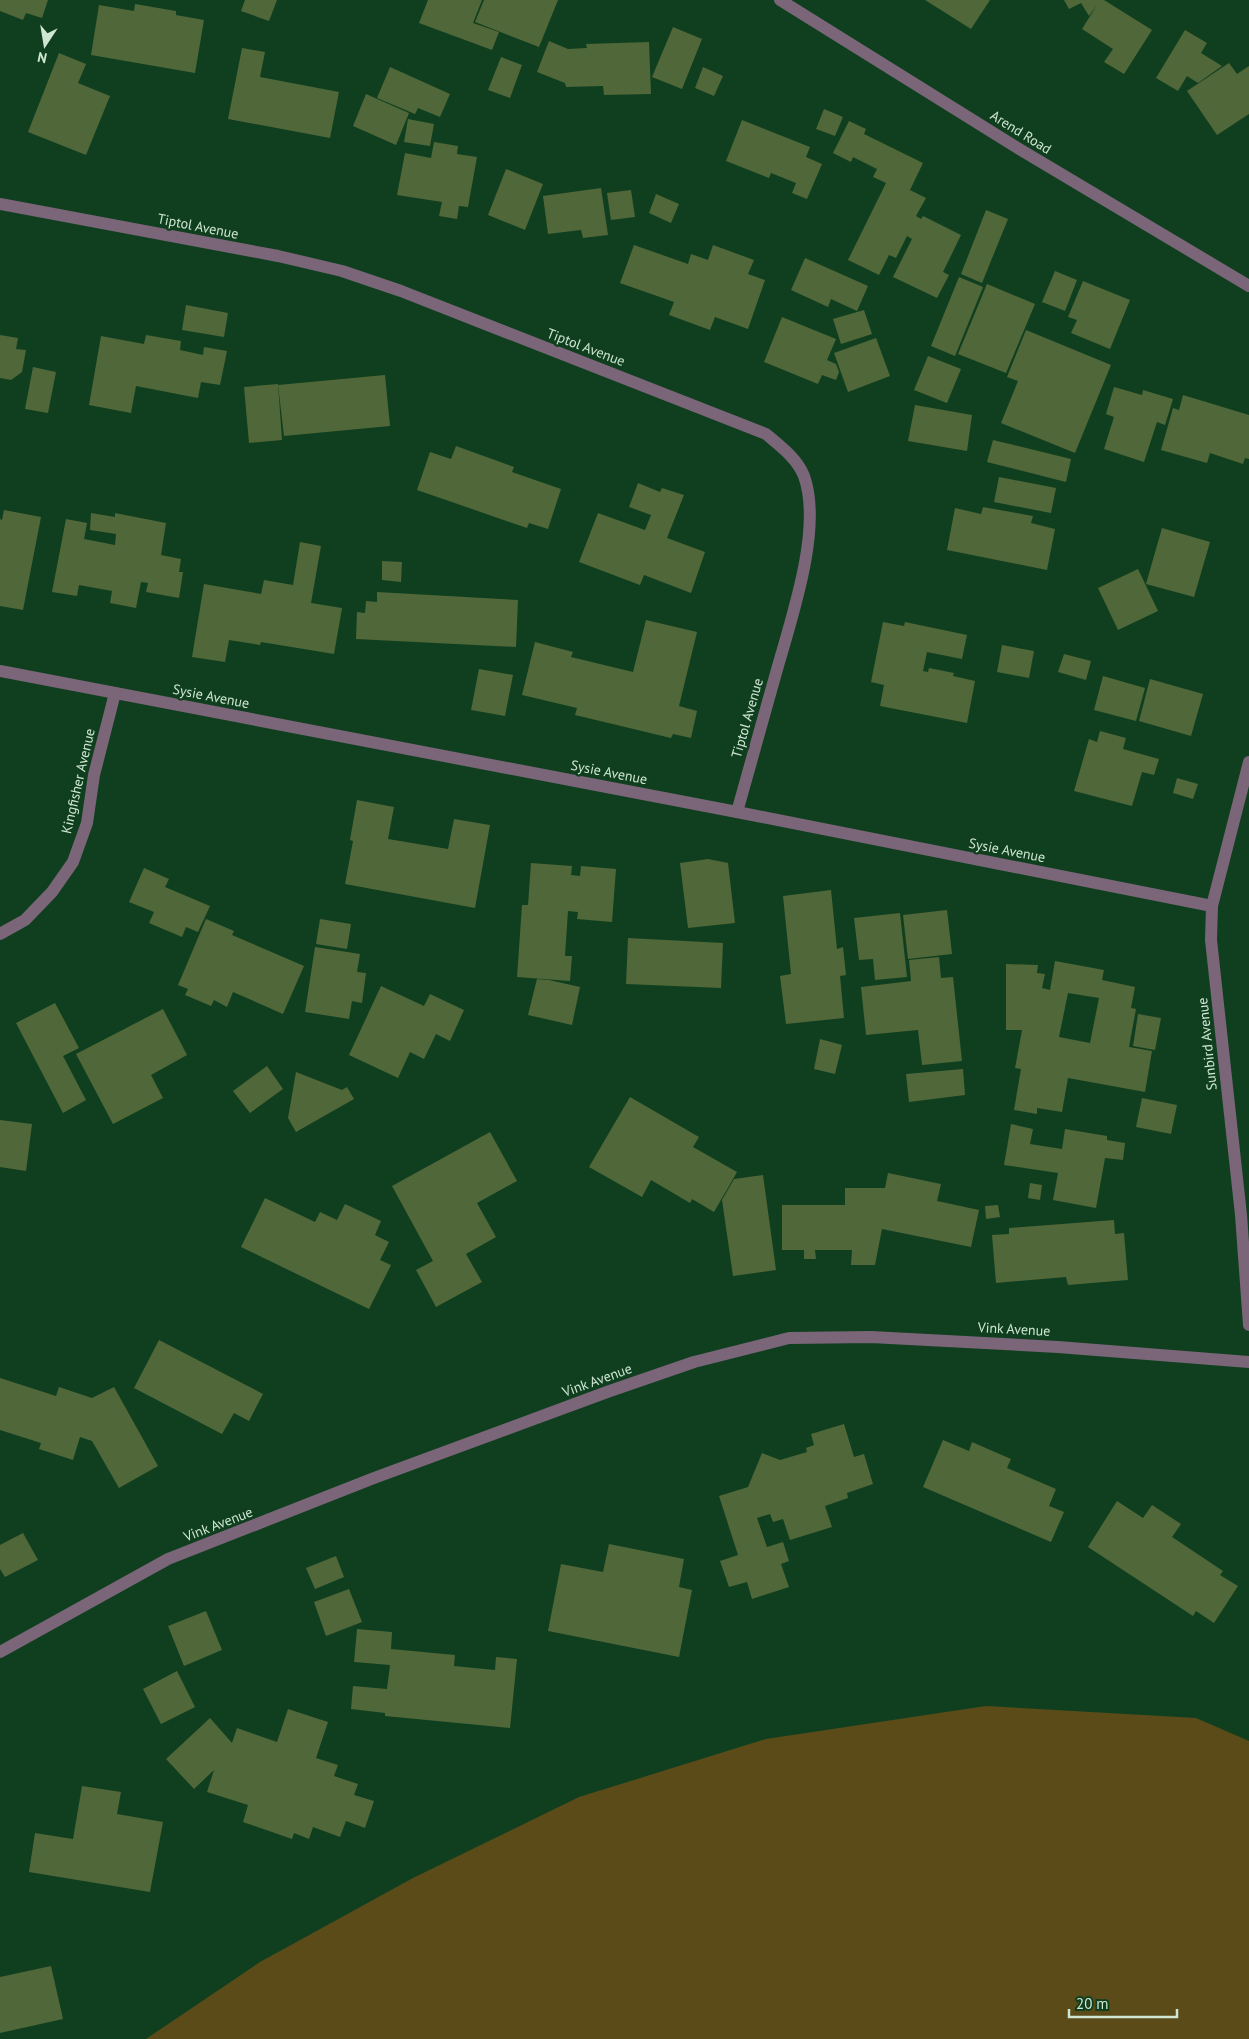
<svg xmlns="http://www.w3.org/2000/svg" width="1249" height="2039" viewBox="0 0 1249 2039" font-family="'PT Sans',sans-serif">
<style>
.green{fill:#5b4b19}
.building{fill:#506739;fill-rule:evenodd}
.lines{fill:none;stroke-linecap:round;stroke-linejoin:round}
.minor{stroke:#7b6578;stroke-width:12}
.labels{text-anchor:middle;stroke-width:5;stroke-linejoin:round;paint-order:stroke}
.street-label{font-size:14px;fill:#cee6d2;stroke:#103f1f}
</style>
<rect width="100%" height="100%" fill="#103f1f"/>
<path class="green" d="M986,1706L1196,1718L1249,1741V2039H146L260,1962L413,1878L579,1797L766,1739Z"/>
<g class="building">
<path d="M0,0H48L42,18L26,13L23,20L0,11Z"/>
<path d="M245,0H277L269,21L241,11Z"/>
<path d="M428,0H482L473,23L499,32L492,50L419,23Z"/>
<path d="M484,0H558L539,47L475,22Z"/>
<path d="M925,0H990L971,29Z"/>
<path d="M1064,0H1104L1152,30L1124,74L1104,62L1113,49L1082,29L1097,5L1089,16L1081,3L1069,9Z"/>
<path d="M135,4L176,11V15L204,20L195,73L91,55L99,5L134,11Z"/>
<path d="M673,27L702,39L682,89L652,77Z"/>
<path d="M1185,30L1207,43L1201,53L1222,66L1198,83L1187,76L1178,91L1156,78Z"/>
<path d="M549,41L568,49L587,48L586,44L649,42L651,94L604,95L603,86L566,87L565,83L537,72Z"/>
<path d="M242,48L265,52L260,77L339,92L330,138L228,119Z"/>
<path d="M59,53L86,64L78,83L110,96L86,155L28,132Z"/>
<path d="M501,57L522,65L510,98L488,90Z"/>
<path d="M1229,63L1237,74L1249,66V114L1217,135L1187,91Z"/>
<path d="M390,67L450,94L440,117L418,108L415,114L377,98Z"/>
<path d="M703,67L723,76L714,96L695,88Z"/>
<path d="M366,94L409,113L396,145L353,126Z"/>
<path d="M824,109L843,117L835,136L816,129Z"/>
<path d="M408,119L434,124L430,146L404,142Z"/>
<path d="M742,120L810,147L806,157L822,164L807,199L792,193L796,183L771,173L769,178L726,161Z"/>
<path d="M849,121L866,129L864,134L923,163L910,190L926,198L916,216L921,219L923,216L961,235L943,272L949,275L937,298L893,277L912,239L907,236L896,258L889,255L879,275L848,260L886,183L873,177L877,169L853,157L851,162L833,153Z"/>
<path d="M434,142L458,146L457,154L477,157L468,207L459,206L457,219L439,216L442,202L397,195L405,153L431,158Z"/>
<path d="M506,169L543,184L525,230L488,215Z"/>
<path d="M601,188L608,235L583,238L581,230L548,234L543,196Z"/>
<path d="M631,190L635,217L611,220L607,193Z"/>
<path d="M656,194L679,204L671,223L649,213Z"/>
<path d="M986,210L1008,219L982,283L961,274Z"/>
<path d="M634,245L688,264L691,254L708,260L713,245L754,260L748,274L765,280L748,329L715,317L710,330L669,315L674,302L620,283Z"/>
<path d="M805,258L868,286L857,311L831,299L828,307L791,290Z"/>
<path d="M1055,271L1077,280L1065,311L1042,302Z"/>
<path d="M959,277L983,287L955,356L931,346Z"/>
<path d="M1083,281L1130,300L1110,349L1071,333L1077,320L1068,317Z"/>
<path d="M987,284L1035,304L1006,373L958,354Z"/>
<path d="M186,305L228,313L224,337L182,330Z"/>
<path d="M864,310L872,334L841,344L833,319Z"/>
<path d="M782,317L836,339L827,360L836,364L839,372L836,380L822,375L818,384L764,362Z"/>
<path d="M1026,330L1111,365L1075,453L1001,423L1018,381L1007,377Z"/>
<path d="M0,335L18,338L16,349L26,350L22,372L11,380L0,378Z"/>
<path d="M146,335L181,341L180,350L203,355L204,347L227,351L220,385L201,382L198,398L136,386L131,413L89,405L101,336L144,344Z"/>
<path d="M876,338L890,376L848,392L834,353Z"/>
<path d="M928,356L961,369L947,403L914,390Z"/>
<path d="M33,367L56,372L48,413L25,409Z"/>
<path d="M385,375L390,426L284,436L278,385Z"/>
<path d="M278,384L282,440L249,443L244,387Z"/>
<path d="M1114,387L1142,395L1143,390L1173,399L1165,425L1157,422L1144,462L1104,449L1114,417L1106,414Z"/>
<path d="M1183,395L1249,415V459L1245,458L1243,464L1210,453L1207,463L1161,450L1173,408L1179,410Z"/>
<path d="M915,405L972,415L967,451L908,441Z"/>
<path d="M993,440L1071,459L1066,482L987,462Z"/>
<path d="M456,446L514,467L512,472L561,489L548,529L529,523L527,528L417,490L430,452L451,459Z"/>
<path d="M999,477L1056,488L1051,513L994,502Z"/>
<path d="M638,483L660,492L662,488L684,495L667,538L705,552L691,593L644,575L640,585L579,562L598,513L645,530L651,515L629,507Z"/>
<path d="M983,507L1033,516L1031,523L1055,529L1047,570L947,550L955,508L981,514Z"/>
<path d="M4,510L41,517L23,610L0,606V519L2,520Z"/>
<path d="M91,513L115,517V513L166,523L161,555L181,559L179,572H183L179,598L146,592L148,583L141,582L136,608L110,603L112,591L79,585L77,596L52,592L66,519L87,523L84,539L115,545L116,534L90,530Z"/>
<path d="M1162,528L1210,542L1194,597L1146,584Z"/>
<path d="M300,542L321,546L311,603L342,608L334,654L261,642L260,645L229,640L225,662L192,657L204,584L261,594L264,580L293,585Z"/>
<path d="M382,561L402,562L401,582L382,580Z"/>
<path d="M1138,569L1158,611L1118,630L1098,588Z"/>
<path d="M377,592L518,600L516,647L356,639L357,612L365,613L366,601L377,602Z"/>
<path d="M646,620L697,632L679,706L697,711L691,738L673,734L671,738L575,715L577,708L522,695L535,642L573,652L571,657L633,672Z"/>
<path d="M883,622L904,626L905,622L967,635L962,659L927,652L923,671L928,672L929,668L954,673L953,676L975,681L967,723L880,706L884,685L871,682Z"/>
<path d="M1002,645L1034,651L1029,678L997,672Z"/>
<path d="M1064,654L1091,661L1086,680L1058,672Z"/>
<path d="M479,669L513,675L505,716L471,710Z"/>
<path d="M1103,676L1145,688L1136,721L1094,710Z"/>
<path d="M1150,679L1203,694L1191,736L1139,721Z"/>
<path d="M1100,731L1126,738L1123,749L1159,759L1154,775L1142,772L1132,806L1074,791L1089,739L1097,742Z"/>
<path d="M1177,778L1198,784L1193,799L1173,793Z"/>
<path d="M357,800L394,807L388,839L448,849L454,819L490,825L475,908L345,884L353,841L350,840Z"/>
<path d="M708,859L728,863L735,923L688,928L680,863Z"/>
<path d="M531,863L572,866L571,875L580,876L581,866L616,869L612,922L577,919L578,912L568,911L565,956H572L570,981L517,977L522,905H528Z"/>
<path d="M144,868L169,879L165,887L210,906L198,932L186,927L182,937L149,923L154,912L129,902Z"/>
<path d="M831,890L837,949L843,947L846,975L840,976L844,1018L786,1024L780,976L791,974L783,896Z"/>
<path d="M947,910L952,954L908,959L903,915Z"/>
<path d="M900,913L907,977L875,980L873,959L859,960L854,918Z"/>
<path d="M206,919L234,931L232,935L304,966L283,1014L233,992L227,1007L214,1000L211,1006L185,995L188,989L178,985Z"/>
<path d="M320,919L351,924L347,949L316,944Z"/>
<path d="M628,938L723,943L721,988L626,984Z"/>
<path d="M315,947L360,954L357,972L366,973L362,1003L352,1001L349,1019L305,1012Z"/>
<path d="M939,957L941,978L953,977L962,1061L922,1065L918,1030L866,1035L861,987L911,981L909,960Z"/>
<path d="M1055,961L1104,970L1102,980L1135,987L1131,1008L1136,1009L1129,1047L1152,1051L1145,1092L1068,1078L1062,1112L1037,1108V1114L1014,1110L1021,1069L1015,1068L1022,1030H1006V964L1038,965L1037,973L1045,974L1042,988L1050,990ZM1068,993L1099,998L1090,1043L1059,1037Z"/>
<path d="M537,979L549,980L580,987L572,1025L528,1015Z"/>
<path d="M381,986L424,1006L430,994L464,1010L450,1041L436,1034L424,1059L410,1052L398,1078L349,1055Z"/>
<path d="M55,1003L79,1048L63,1056L86,1100L63,1113L16,1023Z"/>
<path d="M163,1009L187,1055L151,1075L163,1098L113,1124L76,1054Z"/>
<path d="M1138,1014L1161,1018L1155,1050L1133,1046Z"/>
<path d="M820,1039L842,1045L835,1074L814,1069Z"/>
<path d="M267,1066L283,1089L250,1113L233,1091Z"/>
<path d="M963,1069L965,1095L909,1102L906,1074Z"/>
<path d="M296,1072L342,1090L347,1087L354,1099L296,1132L288,1118Z"/>
<path d="M630,1097L699,1137L693,1147L737,1172L714,1212L692,1199L690,1203L651,1180L642,1197L589,1167Z"/>
<path d="M1142,1098L1177,1105L1171,1134L1136,1127Z"/>
<path d="M0,1120L32,1124L26,1171L0,1167Z"/>
<path d="M1011,1124L1033,1129L1030,1144L1062,1149L1065,1129L1107,1136V1140L1125,1143L1123,1160L1105,1158L1096,1208L1053,1200L1058,1173L1004,1165Z"/>
<path d="M490,1132L517,1181L477,1203L496,1237L466,1254L482,1282L436,1307L416,1270L433,1261L392,1186Z"/>
<path d="M888,1173L941,1184L937,1201L979,1210L971,1247L882,1229L875,1265H851L852,1250H815L816,1259H804V1250H782V1205H845V1188H885Z"/>
<path d="M763,1175L776,1270L733,1276L722,1200L734,1179Z"/>
<path d="M1030,1183L1042,1185L1040,1200L1028,1198Z"/>
<path d="M265,1198L315,1222L320,1212L337,1220L345,1204L381,1221L375,1235L389,1242L380,1260L391,1265L369,1309L241,1247Z"/>
<path d="M998,1205L1000,1217L986,1219L985,1206Z"/>
<path d="M1114,1220L1115,1234L1124,1233L1128,1280L1068,1285L1066,1277L996,1283L992,1235L1009,1234V1228Z"/>
<path d="M159,1340L263,1394L249,1421L234,1413L222,1434L134,1388Z"/>
<path d="M0,1378L56,1396L59,1387L92,1398L114,1387L158,1466L119,1488L92,1441L80,1437L73,1460L39,1449L41,1443L0,1430Z"/>
<path d="M844,1424L854,1457L864,1454L873,1484L847,1493L848,1498L825,1506L832,1527L790,1540L783,1519L773,1522L770,1514L757,1518L767,1547L783,1542L789,1561L781,1564L789,1587L752,1599L747,1582L729,1587L720,1561L738,1555L719,1496L748,1487L762,1453L780,1460L807,1452L806,1448L814,1445L811,1434Z"/>
<path d="M943,1440L969,1451L972,1442L1011,1459L1007,1468L1056,1489L1049,1506L1064,1512L1051,1542L923,1487Z"/>
<path d="M1117,1501L1143,1518L1152,1505L1181,1524L1172,1537L1223,1571L1220,1575L1238,1586L1214,1623L1196,1611L1193,1616L1088,1547Z"/>
<path d="M23,1533L38,1560L5,1577L0,1569V1545Z"/>
<path d="M609,1544L684,1559L679,1587L692,1590L679,1657L548,1631L561,1564L603,1572Z"/>
<path d="M336,1556L344,1577L315,1589L306,1568Z"/>
<path d="M349,1589L362,1622L326,1636L314,1602Z"/>
<path d="M206,1611L222,1650L184,1666L168,1626Z"/>
<path d="M357,1629L392,1632L391,1649L455,1655L454,1666L495,1670L496,1657L517,1659L510,1728L385,1716V1713L351,1709L353,1686L387,1689L390,1665L354,1662Z"/>
<path d="M177,1671L195,1707L161,1724L143,1689Z"/>
<path d="M288,1709L328,1722L316,1758L338,1765L334,1776L358,1784L354,1795L374,1801L365,1828L346,1821L340,1837L313,1827L309,1839L294,1833L292,1839L243,1822L248,1805L207,1792L214,1770L194,1789L166,1759L210,1718L232,1743L237,1728L277,1742Z"/>
<path d="M82,1786L121,1792L117,1814L163,1822L150,1892L29,1872L35,1833L73,1839Z"/>
<path d="M51,1966L63,2019L0,2033V1977Z"/>
</g>
<g class="lines">
<g class="minor">
<path d="M780,0L1016,147L1249,286"/>
<path d="M0,204L278,256L342,271L401,291L766,434C780,446 797,458 804,476C823,529 791,619 776,673C763,719 750,766 737,812"/>
<path d="M0,671L737,812L1212,906"/>
<path d="M1249,762L1212,906L1211,940L1241,1215L1249,1325"/>
<path d="M0,934L25,920L52,892L73,862L87,823L94,775L115,693"/>
<path d="M0,1652L168,1559L374,1478L607,1392L694,1362L789,1338L871,1337L1058,1347L1249,1362"/>
</g>
</g>
<g class="labels">
<g class="street-label">
<text transform="translate(1021 132) rotate(32)" y="5">Arend Road</text>
<text transform="translate(198 226) rotate(11)" y="5">Tiptol Avenue</text>
<text transform="translate(586 347) rotate(21)" y="5">Tiptol Avenue</text>
<text transform="translate(211 696) rotate(11)" y="5">Sysie Avenue</text>
<text transform="translate(747 718) rotate(-74)" y="5">Tiptol Avenue</text>
<text transform="translate(609 772) rotate(11)" y="5">Sysie Avenue</text>
<text transform="translate(78 781) rotate(-77)" y="5">Kingfisher Avenue</text>
<text transform="translate(1007 850) rotate(11)" y="5">Sysie Avenue</text>
<text transform="translate(1207 1044) rotate(-96)" y="5">Sunbird Avenue</text>
<text transform="translate(1014 1329) rotate(3)" y="5">Vink Avenue</text>
<text transform="translate(597 1380) rotate(-20)" y="5">Vink Avenue</text>
<text transform="translate(218 1524) rotate(-21)" y="5">Vink Avenue</text>
</g>
</g>
<g transform="translate(45 45) rotate(192)" stroke="#103f1f" stroke-width="4" paint-order="stroke">
<path d="M0-4L9 19L0 12L-9 19Z" fill="#cee6d2"/>
<text y="-8" font-size="14" font-weight="bold" text-anchor="middle" fill="#cee6d2">N</text>
</g>
<path d="M1069 2009v8h108v-8" fill="none" stroke="#cee6d2" stroke-width="2.5"/>
<text x="1076" y="2009" font-size="15" fill="#cee6d2" stroke="#103f1f" stroke-width="4" paint-order="stroke">20 m</text>
</svg>
